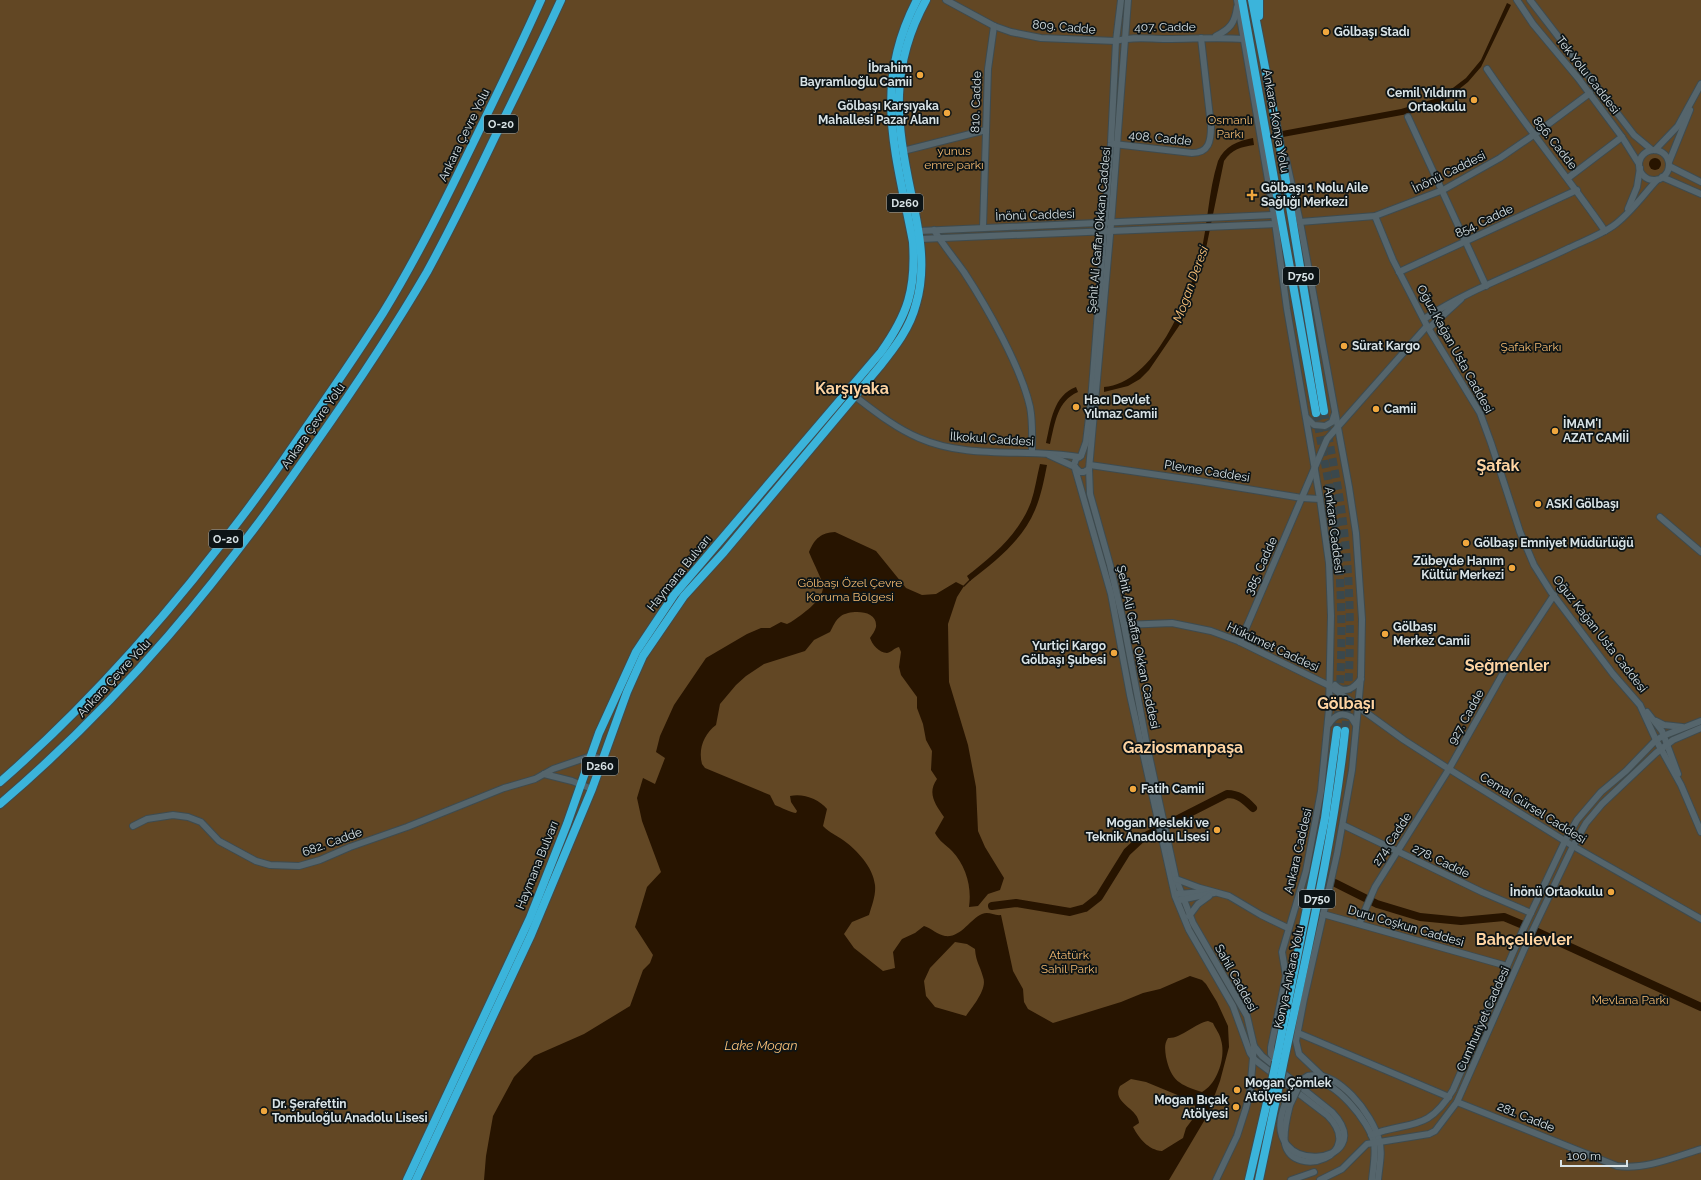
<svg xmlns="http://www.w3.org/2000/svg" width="1701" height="1180" viewBox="0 0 1701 1180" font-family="Raleway,sans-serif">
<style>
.green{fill:#624724}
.water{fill:#271400;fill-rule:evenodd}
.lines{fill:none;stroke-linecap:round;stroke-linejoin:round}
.stream{stroke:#271400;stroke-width:1.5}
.river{stroke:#271400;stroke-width:8}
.highway-tunnel{stroke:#3a484d;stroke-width:8;stroke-dasharray:8 4;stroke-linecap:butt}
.secondary-casing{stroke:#3e4b4f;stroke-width:8}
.highway-casing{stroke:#3e4b4f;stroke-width:10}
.secondary{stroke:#55656c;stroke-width:6}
.highway{stroke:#3bb4db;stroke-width:8}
.secondary-bridge-casing{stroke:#3e4b4f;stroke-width:8;stroke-linecap:butt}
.highway-bridge-casing{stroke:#3e4b4f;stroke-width:10;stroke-linecap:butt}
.secondary-bridge{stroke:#55656c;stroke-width:6}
.highway-bridge{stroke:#3bb4db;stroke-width:8}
.poi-dot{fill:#f0a73e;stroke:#0d1416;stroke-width:1.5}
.labels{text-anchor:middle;stroke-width:3.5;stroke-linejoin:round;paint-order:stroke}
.shield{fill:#0d1416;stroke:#9ca5a8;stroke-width:1}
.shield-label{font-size:11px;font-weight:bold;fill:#d9e3e6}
.street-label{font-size:12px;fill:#d9e3e6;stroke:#0d1416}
.poi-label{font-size:12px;font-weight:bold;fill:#d9e3e6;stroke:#0d1416;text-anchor:start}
.park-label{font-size:12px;fill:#f4ba70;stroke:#0d1416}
.water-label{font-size:13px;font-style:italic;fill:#fdc379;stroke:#0d1416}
.district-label{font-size:16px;font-weight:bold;fill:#fed4a2;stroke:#0d1416}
</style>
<rect width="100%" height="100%" fill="#1e2d32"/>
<rect class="green" x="0" y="0" width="1701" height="1180"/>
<g class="water">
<path d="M1507,3L1511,5L1481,67L1468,82L1443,102L1413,113L1283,137L1282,131L1401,109L1441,97L1466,78L1481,60Z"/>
<path d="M1253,138L1254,145C1241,147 1232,149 1224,161L1203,263L1181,323L1149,370L1140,379L1128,386L1104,392V387C1154,384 1188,299 1200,257C1208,226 1208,192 1218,161C1225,146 1237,141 1253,138Z"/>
<circle cx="1655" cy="164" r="6"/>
<path d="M1076,387L1078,392C1057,401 1055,423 1050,444L1046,443C1051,421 1053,396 1076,387Z"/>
<path d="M1040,464L1047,465C1044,480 1041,496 1035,510C1022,541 995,561 970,581L967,576C993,556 1019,534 1031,502C1035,490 1037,476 1040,464Z"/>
<path d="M835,532L876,551L906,588L922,595L936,594L956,582L964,586L957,597L948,624L949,682L968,745L976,787L978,831L985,847L1004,878L1000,890L988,894L978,906L969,907C972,887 966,866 952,851C946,845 939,841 935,833L944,817C935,804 927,793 937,779L931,770L932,751L926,740L923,724L917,708V697L901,675L899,667L901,652L899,647C894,648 892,652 887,653C879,653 872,644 870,638C872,635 875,631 876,627C878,609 850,610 841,616C835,620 833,627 830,632L814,640L805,651L764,664L746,676L736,685L720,704L716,725C704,734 698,749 702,764L705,768L770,795L775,805C780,807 792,813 796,813L797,811L791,802L790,796C803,793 819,799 827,809L823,826C830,833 836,835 843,840C857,850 873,867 875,885C876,895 872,905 869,915L852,922L844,934L854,948L883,971L895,968L893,952L902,939L915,933L924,926C931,928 938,935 945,936C961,938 970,919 982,914C989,911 994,916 1001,915L1013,971L1023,989L1024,1002L1028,1009L1053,1023L1121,1002L1143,993L1160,989L1190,976L1202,980L1206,984L1217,1002L1228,1026L1229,1047L1220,1081L1207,1116L1169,1180H484L486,1156L493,1116L514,1077L534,1056L584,1034L630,1006L643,970L650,963L653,955L635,927L647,887L661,872L642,821L637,798L643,778L655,784L665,758L656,752L660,736L674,705L706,658L747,634L761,628H770L781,622L787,624L791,622C801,615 824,600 823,586C823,581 812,560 809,552C815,538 821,533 835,532ZM955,942L967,944L975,949C976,963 980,965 983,977C988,989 972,1007 966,1016L935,1007L926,996L924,981L930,968ZM1208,1021L1213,1023C1215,1028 1220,1034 1221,1040C1226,1056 1218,1083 1202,1092C1180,1085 1171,1081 1166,1057C1165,1050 1164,1044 1168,1038C1180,1039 1196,1023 1208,1021ZM1131,1079L1146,1082L1192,1101L1198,1112L1186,1128L1183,1138L1162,1151C1148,1150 1139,1138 1133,1127L1139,1123C1138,1108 1111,1103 1120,1086Z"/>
</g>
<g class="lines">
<path class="stream" d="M964,586L970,580"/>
<g class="river">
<path d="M1170,823L1227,794C1239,794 1245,800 1253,808"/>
<path d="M1335,883L1377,904L1420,917L1461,921L1504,917L1523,925"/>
<path d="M992,906L1016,903L1070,912L1085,908L1099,897L1127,852L1142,838L1155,831"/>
<path d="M1535,931L1701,1007"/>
</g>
<g class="highway-tunnel">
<path d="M1324,411C1331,454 1341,497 1345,540C1352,604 1351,667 1345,731"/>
<path d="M1316,413C1322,451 1331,490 1336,530C1343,596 1343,663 1337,730"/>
</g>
<defs>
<g id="secondary">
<path d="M946,0L994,26L1011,32L1041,38L1116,41C1132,36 1149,39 1166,39C1193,39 1218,37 1244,39"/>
<path d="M1121,0L1116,41L1111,143L1091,401L1086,442L1081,456L1076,459L1074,465L1111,594L1130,695L1175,896L1189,930L1233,1006L1250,1053L1255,1060L1327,1115C1368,1156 1294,1180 1285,1144C1283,1131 1287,1117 1290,1105"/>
<path d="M1128,0L1111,224L1089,469L1090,494L1110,565L1124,625L1147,746L1176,879L1193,923L1247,1016L1254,1046L1250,1092L1246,1108L1237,1136L1216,1180"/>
<path d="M1237,0L1274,215L1287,309L1320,499L1329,563L1331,616L1329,709L1321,791L1306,871L1282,952L1286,976L1271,1047V1054L1276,1061"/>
<path d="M1517,0L1533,24L1578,78L1622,137L1639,164"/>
<path d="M1530,0L1624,122L1634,135L1652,150"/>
<path d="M1216,36C1230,29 1235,23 1237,7"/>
<path d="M1487,69C1524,124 1567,176 1605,231"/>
<path d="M1408,117L1486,286"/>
<path d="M1114,144L1192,153C1209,153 1211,141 1211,126L1201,38"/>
<circle cx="1654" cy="165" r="15"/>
<path d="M1655,150L1678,126L1701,84"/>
<path d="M903,151L986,130"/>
<path d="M1286,159L1300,222L1349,487L1356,533L1362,619L1361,676L1352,770L1337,854L1304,999L1296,1041L1299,1054L1322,1076"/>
<path d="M1669,162L1690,110"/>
<path d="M1669,166L1701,182"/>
<path d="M1662,177L1701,194"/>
<path d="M1568,178L1622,137"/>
<path d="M1628,209L1637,187L1640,168"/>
<path d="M1375,216L1393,260L1427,326L1480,413L1491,443L1520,532L1534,565L1551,592L1613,674L1640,705L1656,740L1681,785L1701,832"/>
<path d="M1300,222L1375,216L1443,190L1500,158L1535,134L1590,93"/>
<path d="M983,227L988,69L994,26"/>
<path d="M934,230C943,245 954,258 964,272C987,307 1021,367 1030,407C1033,422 1032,438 1032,453"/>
<path d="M919,231L1274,215"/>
<path d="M920,239L1275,224"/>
<path d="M1399,272L1577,190"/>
<path d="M1424,319C1467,290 1522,271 1569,248C1584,241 1600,235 1613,226C1630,214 1643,195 1657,180"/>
<path d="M1429,328L1461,299"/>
<path d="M852,394C873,410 895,428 919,438C969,460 1026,448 1079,457"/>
<path d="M1307,418L1314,425L1325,426L1332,422L1335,413"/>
<path d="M1049,455L1075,467"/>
<path d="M1090,465L1199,481L1302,498L1320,499"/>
<path d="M1075,467L1080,472H1084L1089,469"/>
<path d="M1660,517L1701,552"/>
<path d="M1124,625L1172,623L1211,631L1238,641L1328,685L1404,740L1449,769L1573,846L1701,919"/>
<path d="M1240,642L1327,439L1427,326"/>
<path d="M1335,685C1345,695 1354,688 1361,679"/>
<path d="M1647,712L1662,731L1678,774"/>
<path d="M1656,721L1664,725L1682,727"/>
<path d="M1329,724C1335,715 1341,712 1351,717L1356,725"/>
<path d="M544,774L572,781L592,789"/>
<path d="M1343,825L1482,892L1531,913"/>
<path d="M133,826L147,819L173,815L188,817L201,822L219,841L256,861L270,865L299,866L320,860L350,847L407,827L504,788L535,779L553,769L591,756L602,759"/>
<path d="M1176,879L1200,888L1229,896L1261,915L1288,928"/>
<path d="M1177,894L1204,892"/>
<path d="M1180,900L1214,893"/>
<path d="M1323,914L1507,966"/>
<path d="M1189,916L1198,904L1209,896"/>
<path d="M1359,924L1375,887L1449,769L1506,668L1554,595"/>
<path d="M1298,1033L1449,1097"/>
<path d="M1254,1046L1262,1056L1332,1112C1383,1166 1255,1180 1285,1104"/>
<path d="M1308,1076C1338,1069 1372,1114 1379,1140C1383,1152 1379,1167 1378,1180"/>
<path d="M1312,1080C1334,1079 1370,1122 1374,1143C1376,1155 1373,1168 1372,1180"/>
<path d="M1457,1102L1617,1166C1645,1170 1675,1157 1701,1149"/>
<path d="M1371,1135C1410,1120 1427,1133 1453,1090L1522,932L1565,841L1577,820L1601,792L1626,771L1656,740L1663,736L1701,721"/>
<path d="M1291,1180L1314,1172"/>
<path d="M1320,1180L1342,1169L1367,1144L1429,1134L1435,1131L1457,1102L1531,934L1573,846L1586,823L1602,804L1656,753L1673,740L1701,728"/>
</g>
<g id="highway">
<path d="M1242,0L1316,413"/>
<path d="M1252,0L1279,140L1324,411"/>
<path d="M1259,0V16"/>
<path d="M0,782C107,689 198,580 280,465C315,415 350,365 383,313C418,256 448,195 477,135C499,90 521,45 541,0"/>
<path d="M0,804C124,698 220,581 313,447C353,390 392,332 427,272C450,230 471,187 492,143C515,96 539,48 561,0"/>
<path d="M1276,1062L1325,818L1337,730"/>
<path d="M1283,1065C1306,955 1333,844 1345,731"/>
<path d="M407,1180L530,918L567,824L599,733L636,652L674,595L881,352C908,314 916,289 913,242C896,153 872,86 917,0"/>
<path d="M416,1180L531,935L592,789L627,692L643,656L684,596L724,552L880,366C895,347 910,328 916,304C927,267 919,230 911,193C896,122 889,67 926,0"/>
<path d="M1249,1180L1272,1081"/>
<path d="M1259,1180L1279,1085"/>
</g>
</defs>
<use href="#secondary" class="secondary-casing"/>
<use href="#highway" class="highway-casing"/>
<use href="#secondary" class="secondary"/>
<use href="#highway" class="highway"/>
<defs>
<g id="secondary-bridge">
<path d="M1285,1104L1293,1085L1308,1076"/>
<path d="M1290,1105L1299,1086L1312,1080"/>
</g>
<g id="highway-bridge">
<path d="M1272,1081L1276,1062"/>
<path d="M1279,1085L1283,1065"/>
</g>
</defs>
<use href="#secondary-bridge" class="secondary-bridge-casing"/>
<use href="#highway-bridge" class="highway-bridge-casing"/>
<use href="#secondary-bridge" class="secondary-bridge"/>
<use href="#highway-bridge" class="highway-bridge"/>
</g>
<g class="poi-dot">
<circle cx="1326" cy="32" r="4"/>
<circle cx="920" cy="75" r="4"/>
<circle cx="1474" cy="100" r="4"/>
<circle cx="947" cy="113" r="4"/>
<path d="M1250 189h4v4h4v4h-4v4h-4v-4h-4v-4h4z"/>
<circle cx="1344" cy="346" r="4"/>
<circle cx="1076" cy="407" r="4"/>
<circle cx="1376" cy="409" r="4"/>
<circle cx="1555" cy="431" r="4"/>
<circle cx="1538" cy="504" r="4"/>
<circle cx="1466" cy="543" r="4"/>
<circle cx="1512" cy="568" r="4"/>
<circle cx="1385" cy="634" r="4"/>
<circle cx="1114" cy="653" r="4"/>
<circle cx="1133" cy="789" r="4"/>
<circle cx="1217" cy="830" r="4"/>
<circle cx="1611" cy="892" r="4"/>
<circle cx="1237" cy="1090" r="4"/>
<circle cx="1236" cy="1107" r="4"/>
<circle cx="264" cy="1111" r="4"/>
</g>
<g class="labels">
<g class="shield">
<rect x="484" y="115" width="34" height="18" rx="3"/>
<rect x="887" y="194" width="36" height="18" rx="3"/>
<rect x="1283" y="267" width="36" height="18" rx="3"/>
<rect x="209" y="530" width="34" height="18" rx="3"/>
<rect x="582" y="757" width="36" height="18" rx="3"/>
<rect x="1299" y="890" width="36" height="18" rx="3"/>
</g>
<g class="shield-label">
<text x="501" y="128">O-20</text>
<text x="905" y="207">D260</text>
<text x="1301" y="280">D750</text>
<text x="226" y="543">O-20</text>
<text x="600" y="770">D260</text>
<text x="1317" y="903">D750</text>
</g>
<g class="street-label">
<text transform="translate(1064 27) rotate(5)" y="4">809. Cadde</text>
<text x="1165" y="31">407. Cadde</text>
<text transform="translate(1588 75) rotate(52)" y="4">Tek Yolu Caddesi</text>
<text transform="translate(976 102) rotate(-88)" y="4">810. Cadde</text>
<text transform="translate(1276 121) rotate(80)" y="4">Ankara-Konya Yolu</text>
<text transform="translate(464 135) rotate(-64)" y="4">Ankara Çevre Yolu</text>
<text transform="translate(1160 138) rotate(6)" y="4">408. Cadde</text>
<text transform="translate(1555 143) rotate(52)" y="4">856. Cadde</text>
<text transform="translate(1449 172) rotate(-26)" y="4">İnönü Caddesi</text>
<text transform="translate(1035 215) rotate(-2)" y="4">İnönü Caddesi</text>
<text transform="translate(1484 221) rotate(-25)" y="4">854. Cadde</text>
<text transform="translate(1099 230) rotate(-85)" y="4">Şehit Ali Gaffar Okkan Caddesi</text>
<text transform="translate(1455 349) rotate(61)" y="4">Oğuz Kağan Usta Caddesi</text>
<text transform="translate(313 426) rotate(-55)" y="4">Ankara Çevre Yolu</text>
<text transform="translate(992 439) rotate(4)" y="4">İlkokul Caddesi</text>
<text transform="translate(1207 471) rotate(9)" y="4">Plevne Caddesi</text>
<text transform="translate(1334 530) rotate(83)" y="4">Ankara Caddesi</text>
<text transform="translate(1261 566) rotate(-66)" y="4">385. Cadde</text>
<text transform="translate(679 573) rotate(-51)" y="4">Haymana Bulvarı</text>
<text transform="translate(1600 634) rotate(52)" y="4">Oğuz Kağan Usta Caddesi</text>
<text transform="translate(1138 647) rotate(78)" y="4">Şehit Ali Gaffar Okkan Caddesi</text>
<text transform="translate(1273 647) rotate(25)" y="4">Hükümet Caddesi</text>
<text transform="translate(114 678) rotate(-47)" y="4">Ankara Çevre Yolu</text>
<text transform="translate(1466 717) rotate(-61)" y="4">927. Cadde</text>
<text transform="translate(1533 808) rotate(32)" y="4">Cemal Gürsel Caddesi</text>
<text transform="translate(1392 839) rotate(-57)" y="4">274. Cadde</text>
<text transform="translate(332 842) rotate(-20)" y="4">682. Cadde</text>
<text transform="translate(1298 851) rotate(-77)" y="4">Ankara Caddesi</text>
<text transform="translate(1441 861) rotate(26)" y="4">278. Cadde</text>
<text transform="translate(537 865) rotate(-68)" y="4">Haymana Bulvarı</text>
<text transform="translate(1406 926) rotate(16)" y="4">Duru Coşkun Caddesi</text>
<text transform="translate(1289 977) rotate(-78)" y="4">Konya-Ankara Yolu</text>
<text transform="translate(1236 978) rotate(61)" y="4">Sahil Caddesi</text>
<text transform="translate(1483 1019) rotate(-66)" y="4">Cumhuriyet Caddesi</text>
<text transform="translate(1526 1117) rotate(22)" y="4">281. Cadde</text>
</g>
<g class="poi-label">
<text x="1334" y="36">Gölbaşı Stadı</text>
<text x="912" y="72" text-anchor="end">İbrahim<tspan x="912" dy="14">Bayramlıoğlu Camii</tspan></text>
<text x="1466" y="97" text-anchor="end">Cemil Yıldırım<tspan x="1466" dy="14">Ortaokulu</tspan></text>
<text x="939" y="110" text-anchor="end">Gölbaşı Karşıyaka<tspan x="939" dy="14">Mahallesi Pazar Alanı</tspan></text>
<text x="1261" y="192">Gölbaşı 1 Nolu Aile<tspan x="1261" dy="14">Sağlığı Merkezi</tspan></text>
<text x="1352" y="350">Sürat Kargo</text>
<text x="1084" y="404">Hacı Devlet<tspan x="1084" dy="14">Yılmaz Camii</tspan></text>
<text x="1384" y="413">Camii</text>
<text x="1563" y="428">İMAM'I<tspan x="1563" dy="14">AZAT CAMİİ</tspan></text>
<text x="1546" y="508">ASKİ Gölbaşı</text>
<text x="1474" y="547">Gölbaşı Emniyet Müdürlüğü</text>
<text x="1504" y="565" text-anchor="end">Zübeyde Hanım<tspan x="1504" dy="14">Kültür Merkezi</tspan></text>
<text x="1393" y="631">Gölbaşı<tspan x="1393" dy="14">Merkez Camii</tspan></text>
<text x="1106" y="650" text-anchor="end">Yurtiçi Kargo<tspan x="1106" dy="14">Gölbaşı Şubesi</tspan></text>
<text x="1141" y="793">Fatih Camii</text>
<text x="1209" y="827" text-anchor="end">Mogan Mesleki ve<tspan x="1209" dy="14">Teknik Anadolu Lisesi</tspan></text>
<text x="1603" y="896" text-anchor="end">İnönü Ortaokulu</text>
<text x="1245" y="1087">Mogan Çömlek<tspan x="1245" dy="14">Atölyesi</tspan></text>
<text x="1228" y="1104" text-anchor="end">Mogan Bıçak<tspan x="1228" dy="14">Atölyesi</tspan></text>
<text x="272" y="1108">Dr. Şerafettin<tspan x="272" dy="14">Tombuloğlu Anadolu Lisesi</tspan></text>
</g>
<g class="park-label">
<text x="1230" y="124">Osmanlı<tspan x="1230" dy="14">Parkı</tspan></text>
<text x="954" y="155">yunus<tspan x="954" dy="14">emre parkı</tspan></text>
<text x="1531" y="351">Şafak Parkı</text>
<text x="850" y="587">Gölbaşı Özel Çevre<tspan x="850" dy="14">Koruma Bölgesi</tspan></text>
<text x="1069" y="959">Atatürk<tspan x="1069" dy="14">Sahil Parkı</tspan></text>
<text x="1630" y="1004">Mevlana Parkı</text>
</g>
<g class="water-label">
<text transform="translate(1190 284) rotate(-70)" y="5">Mogan Deresi</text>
<text x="761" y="1050">Lake Mogan</text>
</g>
<g class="district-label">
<text x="852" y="394">Karşıyaka</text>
<text x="1498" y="471">Şafak</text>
<text x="1507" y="671">Seğmenler</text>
<text x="1346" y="709">Gölbaşı</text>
<text x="1183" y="753">Gaziosmanpaşa</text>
<text x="1524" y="945">Bahçelievler</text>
</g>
</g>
<path d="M1561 1160v6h66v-6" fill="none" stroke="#d9e3e6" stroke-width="2"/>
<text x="1567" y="1160" font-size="12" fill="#d9e3e6" stroke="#0d1416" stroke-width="3" paint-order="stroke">100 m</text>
</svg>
